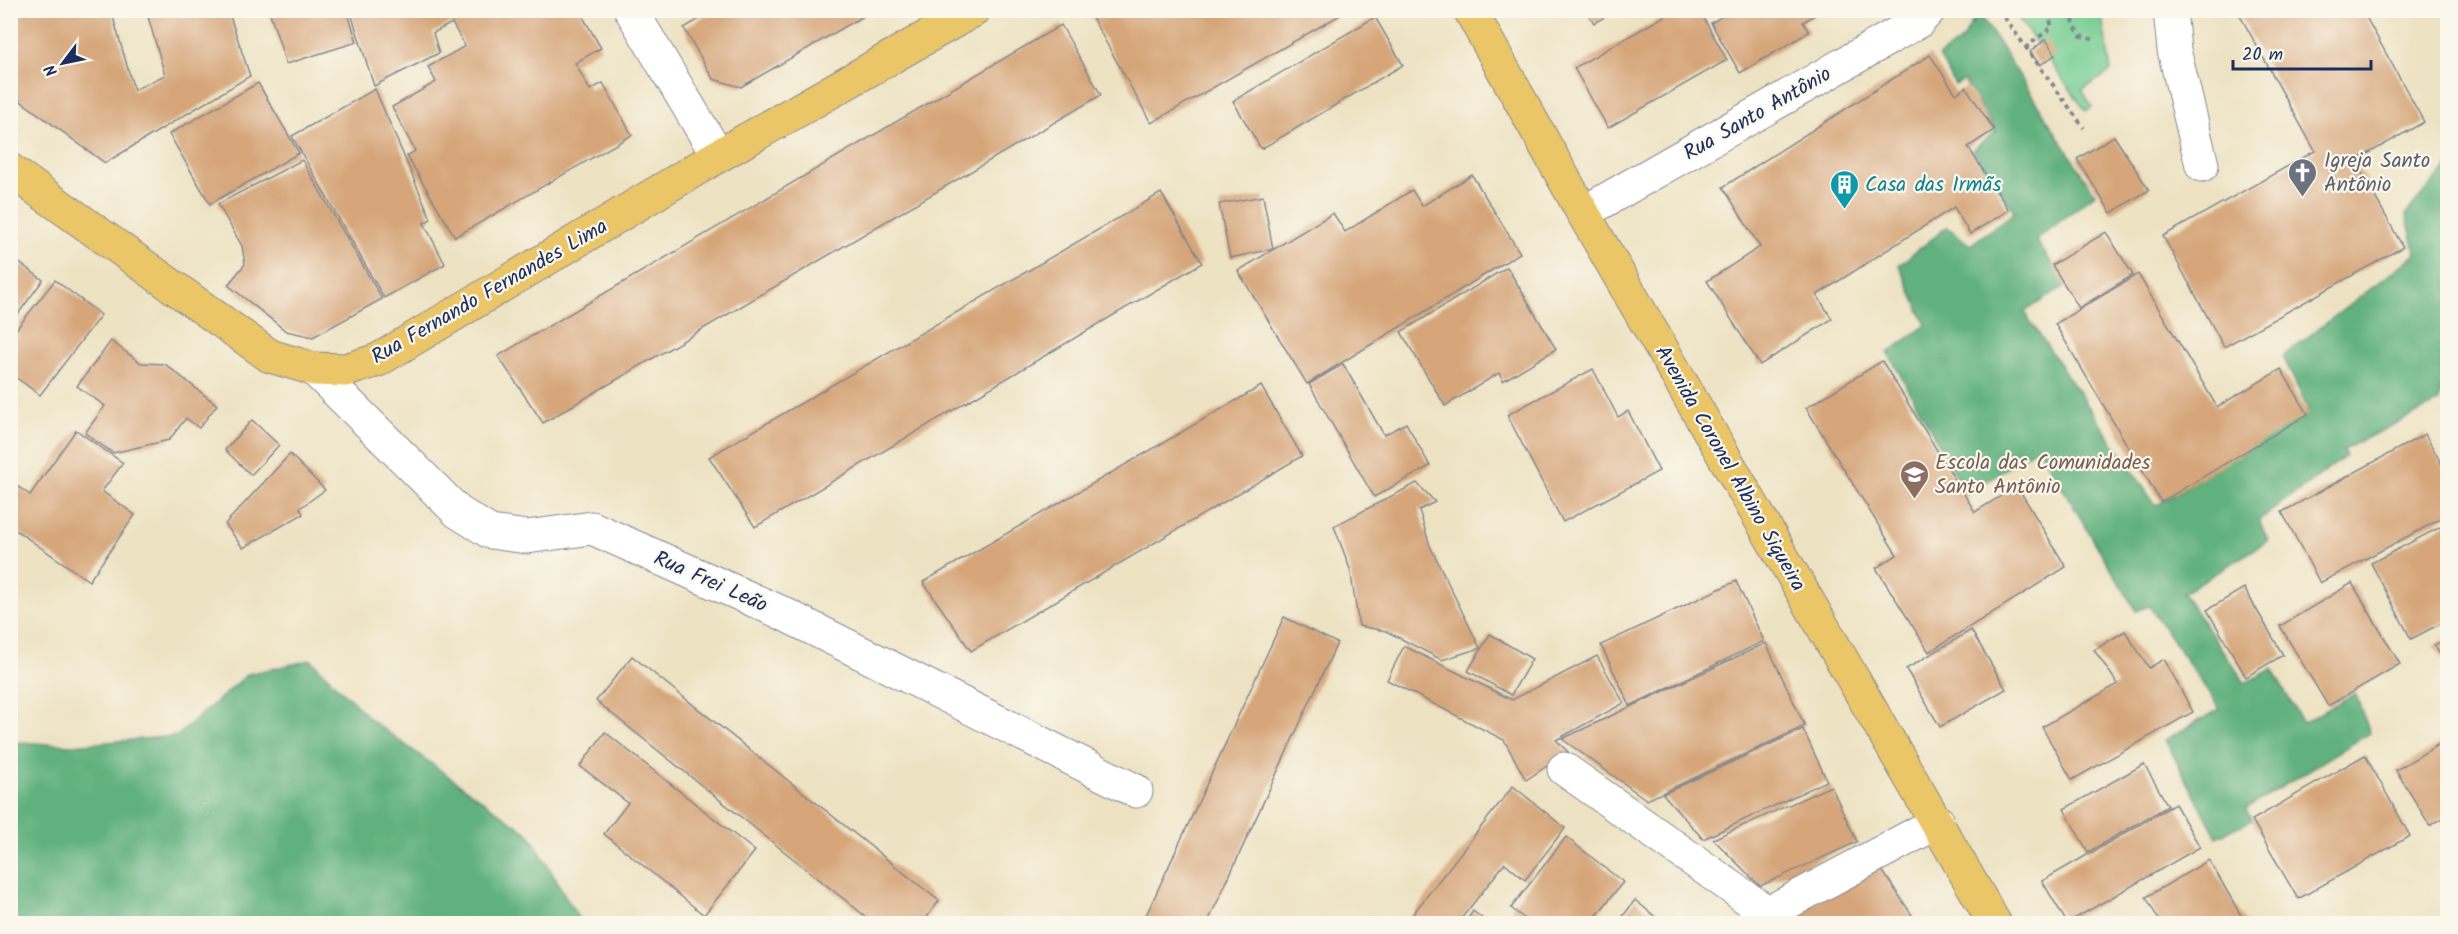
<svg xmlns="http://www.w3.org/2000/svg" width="2458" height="934" viewBox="0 0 2458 934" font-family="Kalam,sans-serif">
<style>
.green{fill:#76ce93;stroke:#487e78;stroke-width:1.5}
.forest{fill:#60b17d;stroke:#3e706e;stroke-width:1.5}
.building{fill:#d6a67a}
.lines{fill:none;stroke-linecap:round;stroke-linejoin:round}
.minor-casing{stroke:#848890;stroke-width:35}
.major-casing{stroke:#848890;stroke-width:35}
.path{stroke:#848890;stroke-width:4;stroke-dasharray:4.5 4.5;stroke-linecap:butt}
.minor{stroke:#fff;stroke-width:33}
.major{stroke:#ebc669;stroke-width:33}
.labels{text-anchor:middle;stroke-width:4.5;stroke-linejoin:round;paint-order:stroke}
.street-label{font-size:21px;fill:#1b2f5e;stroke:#fbf7ec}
.worship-label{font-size:21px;fill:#5b616d;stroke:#fbf7ec;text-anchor:start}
.culture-label{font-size:21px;fill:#0d838f;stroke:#fbf7ec;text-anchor:start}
.education-label{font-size:21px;fill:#785e54;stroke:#fbf7ec;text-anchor:start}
</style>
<rect width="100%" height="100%" fill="#fbf7ec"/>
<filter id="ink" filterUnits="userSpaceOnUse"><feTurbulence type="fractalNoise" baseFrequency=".0167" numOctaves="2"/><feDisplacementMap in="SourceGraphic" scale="12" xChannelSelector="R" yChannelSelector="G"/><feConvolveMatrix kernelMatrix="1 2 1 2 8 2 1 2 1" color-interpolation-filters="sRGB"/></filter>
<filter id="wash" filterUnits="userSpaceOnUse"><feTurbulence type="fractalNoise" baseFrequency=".008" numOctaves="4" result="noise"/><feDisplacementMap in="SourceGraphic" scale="24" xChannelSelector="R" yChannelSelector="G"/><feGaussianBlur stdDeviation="1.35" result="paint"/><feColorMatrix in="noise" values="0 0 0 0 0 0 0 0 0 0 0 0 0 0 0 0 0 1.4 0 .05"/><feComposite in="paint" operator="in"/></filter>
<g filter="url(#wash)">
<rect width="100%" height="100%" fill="#ede2c2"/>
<path class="green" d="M2013,11H2101L2111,71L2082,90L2092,107L2086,111Z"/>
<g class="forest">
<path d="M1978,11L2095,194L2036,240L2066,285L2024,312L2156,506L2308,410L2283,356L2416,254L2406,214L2447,167L2448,354L2439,402L2343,450L2346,456L2259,520L2268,541L2183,593L2245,683L2272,669L2303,723L2355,693L2370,733L2245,809L2252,820L2217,837L2165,740L2220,709L2149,606L2136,611L2038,447L1967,495L1888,353L1926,325L1899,265L1947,227L1970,245L2015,212L1972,150L1996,131L1964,80L1955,85L1939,56L1963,39Z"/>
<path d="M311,660L371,720L530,835L581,923H11V742L73,745L177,736L248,674Z"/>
</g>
<g id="blocks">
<g class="building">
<path d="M10,10H111L134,90L165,75L146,10H228L250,76L105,163L10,93Z"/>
<path d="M269,10H347L357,42L286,64Z"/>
<path d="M350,10H579L601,48L575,63L590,90L603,83L632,135L455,237L407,156L415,151L392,107L436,82L428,67L465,46L452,23L433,33L439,53L374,86Z"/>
<path d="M715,10H874L741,87L713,79L684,28Z"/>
<path d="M1088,10H1349L1151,123Z"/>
<path d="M1586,10H1617L1594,23Z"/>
<path d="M1675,10H1699L1727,60L1608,128L1574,68Z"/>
<path d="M1732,10H1823L1803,22L1809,32L1740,73L1711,23Z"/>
<path d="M2237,10H2362L2424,122L2355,161L2403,247L2224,347L2163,236L2315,151Z"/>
<path d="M1375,17L1403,65L1261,149L1233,101Z"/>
<path d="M1061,25L1101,95L543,423L498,356Z"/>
<path d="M2046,39L2055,55L2040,65L2030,52Z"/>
<path d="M1930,55L1956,94L1966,87L1994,130L1968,147L2009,210L1970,234L1954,207L1817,295L1832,319L1760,365L1707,281L1760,247L1723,187Z"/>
<path d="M258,83L299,153L210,204L169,134Z"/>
<path d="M375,89L431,219L424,223L445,264L384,298L292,136Z"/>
<path d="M2114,136L2149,190L2111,213L2077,159Z"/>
<path d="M302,160L382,299L313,337L286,331L228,285L245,264L242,246L218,204Z"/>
<path d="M1472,175L1520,253L1307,384L1238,271L1333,213L1345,232L1412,190L1422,206Z"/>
<path d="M1161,193L1202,263L755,527L709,457Z"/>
<path d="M1263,196L1273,249L1230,258L1219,204Z"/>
<path d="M2106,232L2133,275L2079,308L2052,265Z"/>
<path d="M10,256L43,280L10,325Z"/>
<path d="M1507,267L1556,349L1503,381L1499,373L1445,406L1401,332Z"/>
<path d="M2138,274L2217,407L2281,369L2308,414L2161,502L2055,324Z"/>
<path d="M55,280L101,315L40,395L10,373V337Z"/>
<path d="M111,341L141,363L165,364L217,405L199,428L186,418L169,440L113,453L85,433L105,406L77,386Z"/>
<path d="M1882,361L1975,512L2017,486L2066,567L1929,652L1876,568L1897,555L1806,408Z"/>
<path d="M1343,364L1384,435L1406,423L1430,466L1374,497L1309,384Z"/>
<path d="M1593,369L1618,417L1628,411L1659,471L1563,522L1507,415Z"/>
<path d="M1261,386L1302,456L971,651L923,582Z"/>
<path d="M252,420L279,445L251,475L225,450Z"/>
<path d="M76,430L123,463L102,491L135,515L89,581L10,526V481L30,495Z"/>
<path d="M2425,434L2448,476V515L2320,583L2282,512Z"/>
<path d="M290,454L325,490L300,508L303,514L243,548L225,524Z"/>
<path d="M1417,483L1435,502L1419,510L1430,546L1480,648L1442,660L1386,631L1359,626L1350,569L1334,526Z"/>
<path d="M2448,523V620L2411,639L2371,563Z"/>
<path d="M1736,581L1764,641L1630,706L1601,645Z"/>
<path d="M2352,583L2400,664L2328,706L2280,626Z"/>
<path d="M2244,588L2283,655L2246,677L2207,610Z"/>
<path d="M1284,617L1337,643L1207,924H1142Z"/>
<path d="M1971,630L2006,689L1940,727L1906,669Z"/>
<path d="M2125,631L2149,668L2164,659L2193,712L2072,780L2042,727L2118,684L2094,650Z"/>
<path d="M1490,634L1532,659L1511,695L1468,671Z"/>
<path d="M2448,638V667L2434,645Z"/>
<path d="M1766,643L1805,726L1647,800L1562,739Z"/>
<path d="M1404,646L1512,700L1597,656L1624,703L1556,740L1568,752L1526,780L1504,740L1387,680Z"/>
<path d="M632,656L939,901L922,924H875L596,701Z"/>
<path d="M1803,729L1827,781L1703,839L1663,794Z"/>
<path d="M605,732L755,851L704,915L604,834L628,803L580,766Z"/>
<path d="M2444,741L2448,747V815L2430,826L2396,770Z"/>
<path d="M2365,755L2410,836L2298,899L2252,820Z"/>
<path d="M2144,764L2168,806L2088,852L2064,809Z"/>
<path d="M1513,786L1565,828L1525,880L1505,863L1457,924H1405Z"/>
<path d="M1831,786L1857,842L1760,886L1713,839Z"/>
<path d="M2175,804L2200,847L2067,923L2042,881Z"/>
<path d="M1566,837L1623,882L1590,924H1531L1511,908Z"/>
<path d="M2209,860L2246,924H2161L2146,897Z"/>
<path d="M1876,861L1914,918L1906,924H1782Z"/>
<path d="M1635,900L1664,924H1617Z"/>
<path d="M1473,911L1489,924H1464Z"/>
</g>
</g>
</g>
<g filter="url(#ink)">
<use href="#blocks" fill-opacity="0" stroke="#848890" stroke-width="1.5"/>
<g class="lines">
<defs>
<g id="minor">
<path d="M631,10L718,156"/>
<path d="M2170,10L2174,50L2202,165"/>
<path d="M1583,213L1919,21L1929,10"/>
<path d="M314,369L458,512L490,532L527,537L592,528L780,612L1136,791"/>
<path d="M1564,769L1768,913"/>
<path d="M1761,924L1768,913L1938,822"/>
</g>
<g id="major">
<path d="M1470,10L1583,213L1995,924"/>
<path d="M10,170L270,356L314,369L346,370L378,360L718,156L974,10"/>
</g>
</defs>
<use href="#minor" class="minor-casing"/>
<use href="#major" class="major-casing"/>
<g class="path">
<path d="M1999,10L2084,128"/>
<path d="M2072,10L2074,25L2081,36L2095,40"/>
<path d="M2025,48L2052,27L2047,10"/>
</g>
<use href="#minor" class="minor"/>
<use href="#major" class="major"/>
</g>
</g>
<defs>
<symbol id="church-pin" viewBox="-11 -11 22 30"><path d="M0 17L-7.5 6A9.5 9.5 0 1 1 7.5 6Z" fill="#6b7280" stroke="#fbf7ec"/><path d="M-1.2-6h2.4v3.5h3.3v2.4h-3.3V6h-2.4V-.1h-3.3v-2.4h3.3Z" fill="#fff"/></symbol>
<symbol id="building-pin" viewBox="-11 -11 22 30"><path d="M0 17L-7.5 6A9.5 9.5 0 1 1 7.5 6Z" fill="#0f9aa8" stroke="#fbf7ec"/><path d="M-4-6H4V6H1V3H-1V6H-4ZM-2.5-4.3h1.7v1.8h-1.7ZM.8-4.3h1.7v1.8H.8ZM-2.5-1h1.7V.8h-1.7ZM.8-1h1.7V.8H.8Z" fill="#fff"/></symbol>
<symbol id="school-pin" viewBox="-11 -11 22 30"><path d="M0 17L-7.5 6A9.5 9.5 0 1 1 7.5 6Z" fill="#8d6e63" stroke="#fbf7ec"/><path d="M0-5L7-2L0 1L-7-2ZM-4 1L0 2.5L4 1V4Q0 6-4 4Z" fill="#fff"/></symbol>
</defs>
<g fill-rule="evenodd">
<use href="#church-pin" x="2286" y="156" width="33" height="45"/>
<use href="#building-pin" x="1828" y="168" width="33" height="45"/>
<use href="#school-pin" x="1898" y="458" width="33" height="45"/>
</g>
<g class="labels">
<g class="street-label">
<text transform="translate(1757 113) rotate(-30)" y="7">Rua Santo Antônio</text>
<text transform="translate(489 291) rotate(-30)" y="7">Rua Fernando Fernandes Lima</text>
<text transform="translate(1731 468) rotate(60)" y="7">Avenida Coronel Albino Siqueira</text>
<text transform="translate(711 581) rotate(24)" y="7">Rua Frei Leão</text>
</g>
<g class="worship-label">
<text x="2324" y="167">Igreja Santo<tspan x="2324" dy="24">Antônio</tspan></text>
</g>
<g class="culture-label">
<text x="1865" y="191">Casa das Irmãs</text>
</g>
<g class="education-label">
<text x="1935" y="469">Escola das Comunidades<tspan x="1935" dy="24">Santo Antônio</tspan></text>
</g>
</g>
<rect width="2458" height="934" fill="none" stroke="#fbf7ec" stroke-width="36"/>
<g transform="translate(63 63) rotate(238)" stroke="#fbf7ec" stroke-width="4.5" paint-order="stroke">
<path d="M0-4.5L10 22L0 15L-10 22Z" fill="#1b2f5e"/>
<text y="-9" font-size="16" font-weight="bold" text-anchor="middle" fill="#1b2f5e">N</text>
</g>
<path d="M2233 60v9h138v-9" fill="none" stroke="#1b2f5e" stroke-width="3"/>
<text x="2242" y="60" font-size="18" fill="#1b2f5e" stroke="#fbf7ec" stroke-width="4.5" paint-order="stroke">20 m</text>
</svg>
